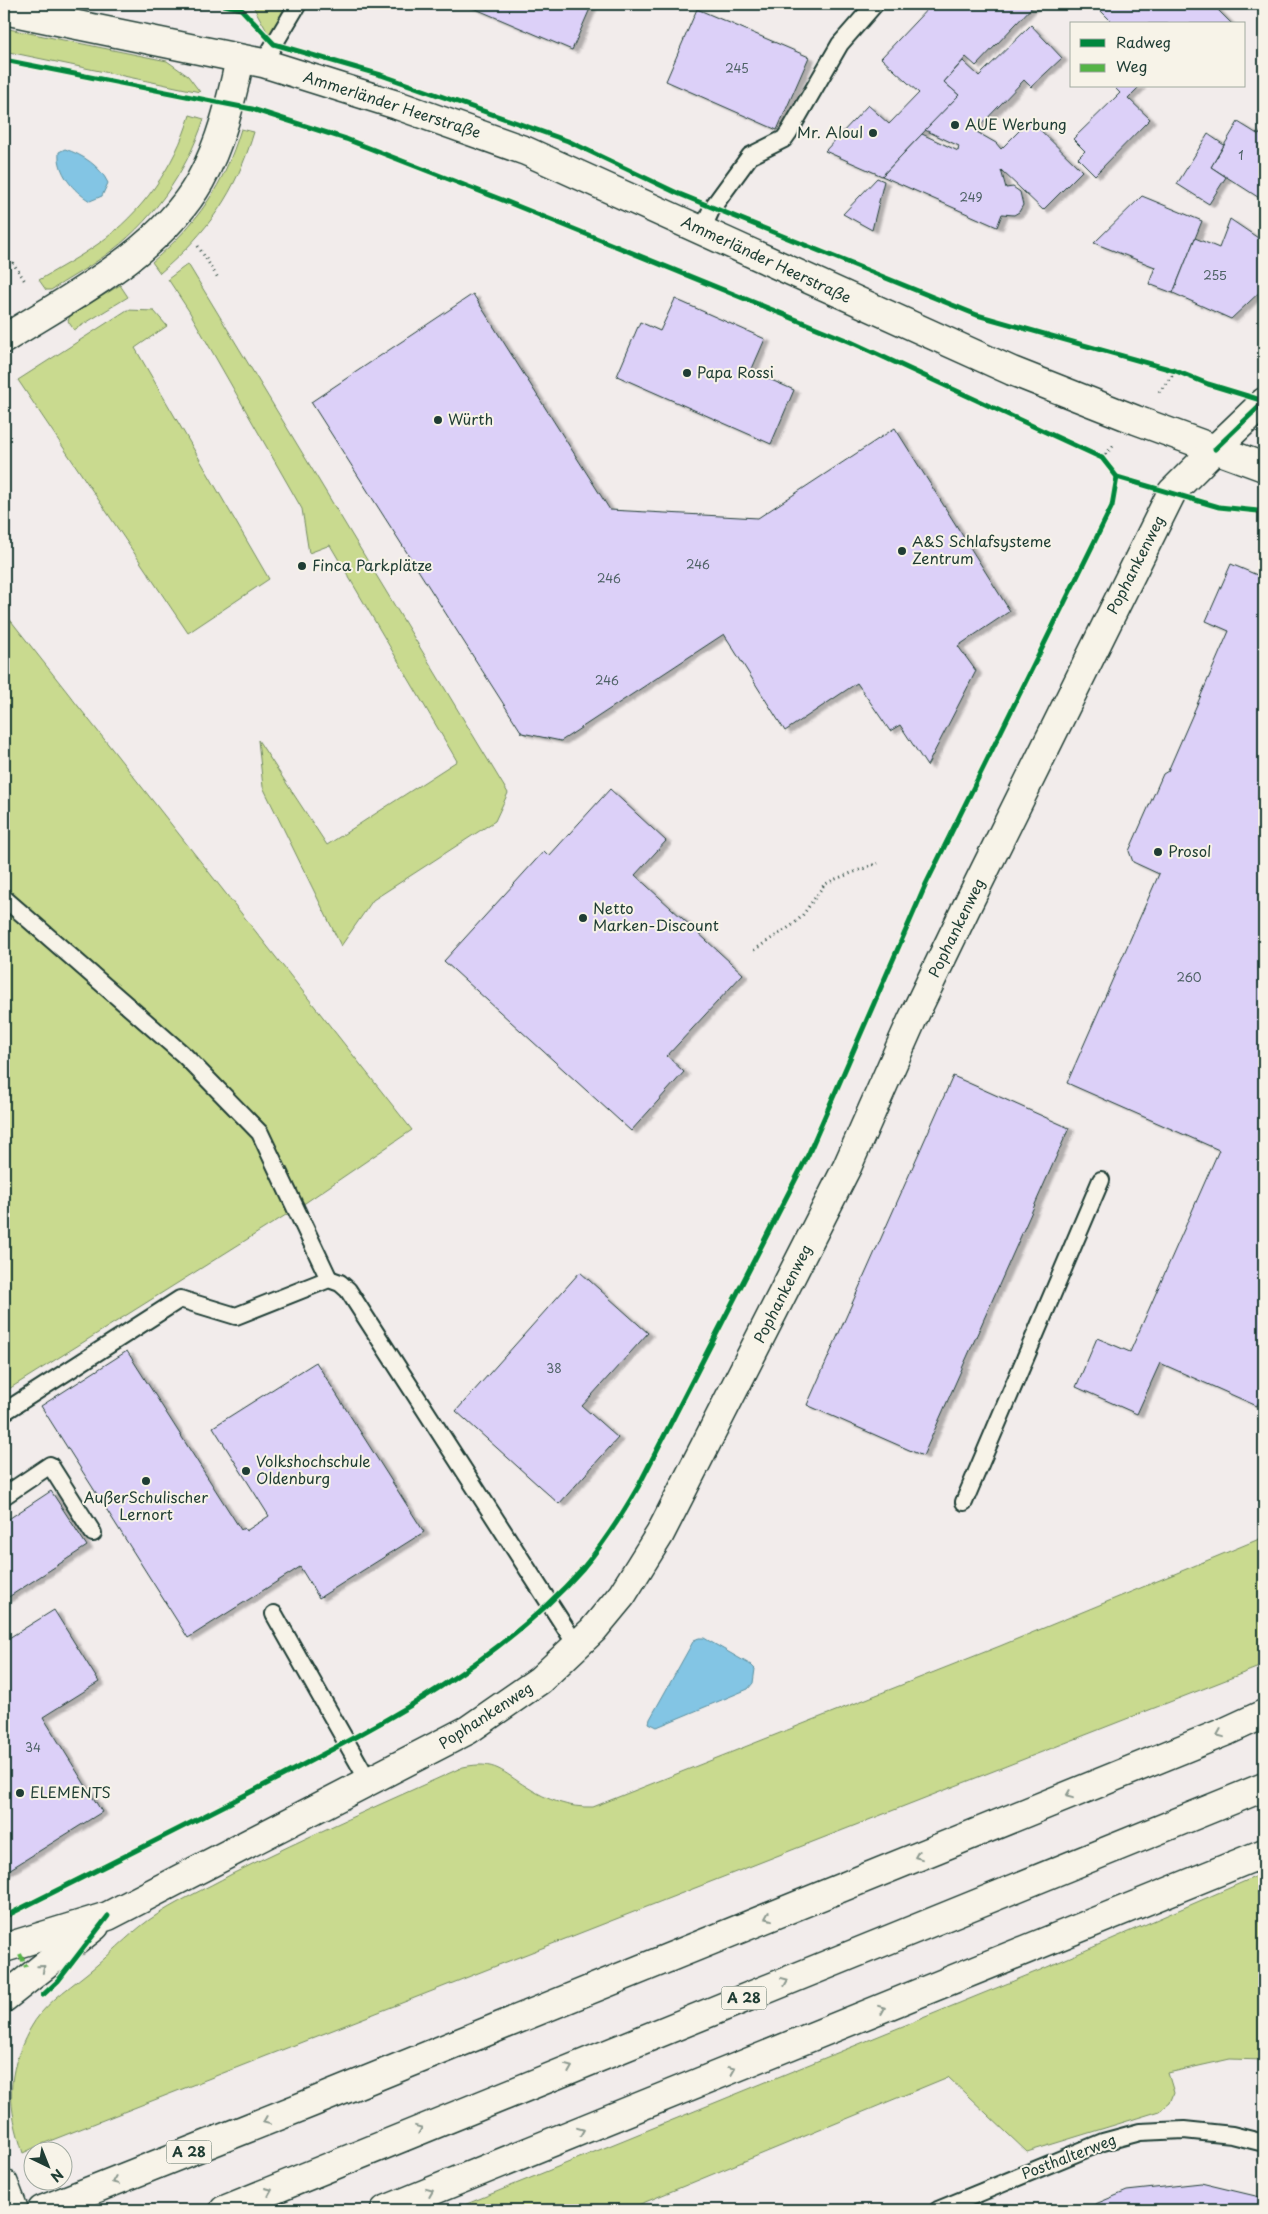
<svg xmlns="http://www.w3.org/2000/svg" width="1268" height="2214" viewBox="0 0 1268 2214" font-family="'Playpen Sans',sans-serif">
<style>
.green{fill:#c9da8f;stroke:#748c62}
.water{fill:#83c5e4;stroke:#5b8f9e}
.building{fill:#dcd0f8;stroke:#1f3d34;filter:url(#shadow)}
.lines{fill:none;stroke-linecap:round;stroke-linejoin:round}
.lane-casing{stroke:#1f3d34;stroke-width:20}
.street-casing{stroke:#1f3d34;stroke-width:31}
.secondary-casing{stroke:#1f3d34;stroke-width:31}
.highway-casing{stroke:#1f3d34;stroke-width:31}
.path{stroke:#1f3d34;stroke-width:3;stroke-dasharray:1 4;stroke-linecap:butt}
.lane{stroke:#f7f3e8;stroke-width:16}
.street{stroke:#f7f3e8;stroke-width:28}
.secondary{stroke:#f7f3e8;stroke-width:28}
.highway{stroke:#f7f3e8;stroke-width:28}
.quiet{stroke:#55b346;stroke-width:4;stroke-dasharray:8 4;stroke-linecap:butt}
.cycleway-casing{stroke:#f7f3e8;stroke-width:8}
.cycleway{stroke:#00873e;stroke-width:5}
.oneway{stroke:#8b988e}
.poi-dot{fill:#1f3d34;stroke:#f7f3e8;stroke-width:2}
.labels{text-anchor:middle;stroke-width:4;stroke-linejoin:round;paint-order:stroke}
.number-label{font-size:12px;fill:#4e6265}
.shield{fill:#f7f3e8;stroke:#60746a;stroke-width:1}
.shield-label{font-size:14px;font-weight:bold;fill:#1f3d34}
.street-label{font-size:15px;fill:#1f3d34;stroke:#f7f3e8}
.poi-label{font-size:15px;fill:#1f3d34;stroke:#f7f3e8;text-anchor:start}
</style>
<defs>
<filter id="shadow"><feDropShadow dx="5.5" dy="3" stdDeviation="1" flood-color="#0004"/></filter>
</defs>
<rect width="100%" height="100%" fill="#f2eceb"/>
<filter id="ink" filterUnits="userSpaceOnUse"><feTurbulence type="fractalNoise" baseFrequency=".02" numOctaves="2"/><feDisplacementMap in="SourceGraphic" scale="10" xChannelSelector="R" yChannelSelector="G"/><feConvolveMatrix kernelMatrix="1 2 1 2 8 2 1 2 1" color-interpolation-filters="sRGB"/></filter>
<g filter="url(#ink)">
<g class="green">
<path d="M246,4H298L274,44L253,6Z"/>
<path d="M4,28L167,61L188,76L200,92L4,51Z"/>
<path d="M190,115L204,119C186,173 151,224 103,257C86,269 68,279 51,290H46L39,280C59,268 80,257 98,244C142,213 175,166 190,115Z"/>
<path d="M241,129L254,132C236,192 208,232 160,273L152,262C197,224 224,185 241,129Z"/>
<path d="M188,264L508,793L495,821L373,900L341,946L263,787L258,740L327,845L457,761L330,545L309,553L302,509L189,311L168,279Z"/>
<path d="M120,285L128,297L74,330L68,321L70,316Z"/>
<path d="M127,310L154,311L167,326L135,348L269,579L188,633L18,380Z"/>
<path d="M4,612L412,1130L305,1203L4,1392Z"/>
<path d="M1264,1537V1665L42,2144L23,2153C8,2106 5,2075 30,2029C43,2005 65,1991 86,1974C108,1957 127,1936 149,1920C175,1902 205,1889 232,1874C308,1836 386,1802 463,1767C496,1760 502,1772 527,1787C547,1800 569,1808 593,1807L1000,1646Z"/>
<path d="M1264,1873V2060L1230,2059L1168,2073L1174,2093L1170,2103L1160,2111L1027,2152L948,2077L626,2210H452L1038,1971Z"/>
</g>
<g class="water">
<path d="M65,149C83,155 100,166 108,183L102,196L90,201C73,191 57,172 59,152Z"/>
<path d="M699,1638H704L751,1665L755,1669L753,1683L748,1689L657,1727L649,1723L650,1719L694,1640Z"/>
</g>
<g class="building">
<path d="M464,4H592L572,50Z"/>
<path d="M932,4H1035L976,66L966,57L944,82L959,95L882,176L825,151L868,105L889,124L919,93L881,58Z"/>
<path d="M1094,4H1216L1214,6L1232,24H1114Z"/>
<path d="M697,9L809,57L777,130L666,81Z"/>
<path d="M1031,25L1062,58L1031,87L1024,80L975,131L996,143L1001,149L1030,120L1082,171L1043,210L1001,170L1006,188L1013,187L1020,192L1023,205L1019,212L1014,215L1002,214L997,227L882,176L922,134L958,151L959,146L925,130L959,95L944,82L963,61L979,76Z"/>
<path d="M1113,86H1140L1128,98L1150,119L1095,175L1078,158L1085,151L1073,139L1120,93Z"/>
<path d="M1238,122L1259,135L1264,127V201L1211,167Z"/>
<path d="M1208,134L1224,145L1211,167L1226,177L1209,204L1177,184Z"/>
<path d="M877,178L884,181L872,230L843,214Z"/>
<path d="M1142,196L1202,221L1173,293L1149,284L1155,267L1094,243Z"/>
<path d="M1230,219L1264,242V288L1231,319L1173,293L1195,238L1219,248Z"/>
<path d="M473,294L610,510L758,518L895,428L1010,611L958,646L976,671L927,766L900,725L890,731L857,683L785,731L724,634L561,741L522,733L311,402Z"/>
<path d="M675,299L765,339L751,371L794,390L771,444L617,376L640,322L660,331Z"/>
<path d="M1231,564L1264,578V1389L1257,1406L1160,1363L1137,1414L1076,1387L1097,1338L1130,1352L1219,1150L1067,1083L1159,874L1133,862L1129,851L1163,774L1168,771L1229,631L1206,621Z"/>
<path d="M610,789L666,841L635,875L743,974L667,1056L684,1072L631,1131L444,961L544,851L549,856Z"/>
<path d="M953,1076L1069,1128L923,1456L807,1405Z"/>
<path d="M580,1272L648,1333L582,1406L618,1438L559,1504L456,1411Z"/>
<path d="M127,1351L241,1530L244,1528L246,1531L269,1516L213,1427L316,1362L424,1532L319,1598L300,1567L188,1638L41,1406Z"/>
<path d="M51,1491L87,1546L4,1600V1522Z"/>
<path d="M54,1610L99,1682L43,1717L102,1812L4,1873V1641Z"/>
<path d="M1201,2183L1264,2198V2210H1081L1127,2191Z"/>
</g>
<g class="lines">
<defs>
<g id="lane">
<path d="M263,63L298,4"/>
<path d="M702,230L712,208L750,156L784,139L789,132L840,44L875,4"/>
<path d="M4,898L185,1056L260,1133L329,1279"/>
<path d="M4,1412L180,1299L236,1316L329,1279L340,1283L348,1290L577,1646"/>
<path d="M4,1496L50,1465L93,1533"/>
<path d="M964,1502L1101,1180"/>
<path d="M274,1614L369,1782"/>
<path d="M938,2210L1103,2142L1140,2132L1184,2130L1232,2135L1264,2143"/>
</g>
<g id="street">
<path d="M4,339C71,297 160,252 200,181C221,143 231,101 240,59"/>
<path d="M1215,449L1264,402"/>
</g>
<g id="secondary">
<path d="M4,10L263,63L397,105L526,151L1012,371L1136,420L1264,467"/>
<path d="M4,1948L108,1916L468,1730L540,1680L593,1630L622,1595L660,1534L847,1167L912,1020L968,904L1172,492L1215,449"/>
<path d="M4,1998L95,1926"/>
<path d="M4,2184L14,2210"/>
</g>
<g id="highway">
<path d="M42,2210L311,2103L1227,1731L1264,1714"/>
<path d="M224,2210L1264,1787"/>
<path d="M385,2210L1264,1853"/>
</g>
</defs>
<use href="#lane" class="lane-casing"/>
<use href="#street" class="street-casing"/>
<use href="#secondary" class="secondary-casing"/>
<use href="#highway" class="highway-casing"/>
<g class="path">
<path d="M198,246L218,278"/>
<path d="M4,269L13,263L25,281"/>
<path d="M1159,392L1176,371"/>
<path d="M1102,458L1113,446"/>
<path d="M1258,511L1264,502"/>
<path d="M754,950L794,924L802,916L824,885L833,880L878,863"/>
</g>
<use href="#lane" class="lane"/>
<use href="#street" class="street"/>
<use href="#secondary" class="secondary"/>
<use href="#highway" class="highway"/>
<path class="quiet" d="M20,1954L26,1967"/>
<defs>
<g id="cycleway">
<path d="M220,4L241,9L274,44L381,75L568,141L677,193L977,315L1176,371L1208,384L1264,401"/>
<path d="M4,60L252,109L346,139L505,201L851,342L1102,458L1117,477L1219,507L1258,511L1264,514"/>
<path d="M1215,449L1264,402"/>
<path d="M4,1917C95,1871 186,1826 276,1779C387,1721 499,1663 583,1568C604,1543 622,1515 638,1487L808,1155L926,884L1112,506L1117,477"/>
<path d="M43,1995L58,1981L108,1916"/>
</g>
</defs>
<use href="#cycleway" class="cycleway-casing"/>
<use href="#cycleway" class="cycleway"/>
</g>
<defs><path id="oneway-chevron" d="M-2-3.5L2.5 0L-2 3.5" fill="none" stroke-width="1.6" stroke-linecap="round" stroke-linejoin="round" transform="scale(1.25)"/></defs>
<g class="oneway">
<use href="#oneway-chevron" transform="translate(1220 1734) rotate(158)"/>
<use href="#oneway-chevron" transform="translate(1069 1795) rotate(158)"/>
<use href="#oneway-chevron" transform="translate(918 1856) rotate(158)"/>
<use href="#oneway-chevron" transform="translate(768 1917) rotate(158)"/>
<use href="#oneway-chevron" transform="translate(42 1968) rotate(-39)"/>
<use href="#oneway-chevron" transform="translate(785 1981) rotate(-22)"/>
<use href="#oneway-chevron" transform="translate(882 2009) rotate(-22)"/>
<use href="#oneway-chevron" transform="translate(569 2068) rotate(-22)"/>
<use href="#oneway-chevron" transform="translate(732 2070) rotate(-22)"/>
<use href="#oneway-chevron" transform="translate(266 2121) rotate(158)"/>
<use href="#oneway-chevron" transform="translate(419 2129) rotate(-22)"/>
<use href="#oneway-chevron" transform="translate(581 2131) rotate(-22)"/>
<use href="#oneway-chevron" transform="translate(115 2181) rotate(158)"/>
<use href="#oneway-chevron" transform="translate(269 2191) rotate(-23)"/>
<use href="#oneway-chevron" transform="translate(430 2192) rotate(-22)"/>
</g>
</g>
<g class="poi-dot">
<circle cx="955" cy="125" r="5"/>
<circle cx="873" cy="133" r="5"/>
<circle cx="687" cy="373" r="5"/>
<circle cx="438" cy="420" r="5"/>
<circle cx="902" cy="551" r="5"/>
<circle cx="302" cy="566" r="5"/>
<circle cx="1158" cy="852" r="5"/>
<circle cx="583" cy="918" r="5"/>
<circle cx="246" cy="1471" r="5"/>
<circle cx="146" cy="1481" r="5"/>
<circle cx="20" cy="1793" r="5"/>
</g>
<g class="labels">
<g class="number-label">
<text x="737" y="73">245</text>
<text x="1241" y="160">1</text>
<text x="971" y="202">249</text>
<text x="1215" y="280">255</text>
<text x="698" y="569">246</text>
<text x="609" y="583">246</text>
<text x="607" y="685">246</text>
<text x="1189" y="982">260</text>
<text x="554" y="1373">38</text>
<text x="33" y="1752">34</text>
</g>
<g class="shield">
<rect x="721.5" y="1986.5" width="45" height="23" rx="4"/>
<rect x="166.5" y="2140.5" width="45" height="23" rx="4"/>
</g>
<g class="shield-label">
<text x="744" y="2003">A 28</text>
<text x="189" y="2157">A 28</text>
</g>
<g class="street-label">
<text transform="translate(392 105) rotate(18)" y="5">Ammerländer Heerstraße</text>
<text transform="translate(766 260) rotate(25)" y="5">Ammerländer Heerstraße</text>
<text transform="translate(1136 565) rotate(-63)" y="5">Pophankenweg</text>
<text transform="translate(957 928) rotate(-64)" y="5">Pophankenweg</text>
<text transform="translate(783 1294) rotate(-63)" y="5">Pophankenweg</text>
<text transform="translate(486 1716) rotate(-33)" y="5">Pophankenweg</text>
<text transform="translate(1069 2157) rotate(-21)" y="5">Posthalterweg</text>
</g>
<g class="poi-label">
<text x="965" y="130">AUE Werbung</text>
<text x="863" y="138" text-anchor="end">Mr. Aloul</text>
<text x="697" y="378">Papa Rossi</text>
<text x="448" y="425">Würth</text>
<text x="912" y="547">A&amp;S Schlafsysteme<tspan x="912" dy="17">Zentrum</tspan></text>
<text x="312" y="571">Finca Parkplätze</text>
<text x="1168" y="857">Prosol</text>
<text x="593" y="914">Netto<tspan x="593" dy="17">Marken-Discount</tspan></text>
<text x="256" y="1467">Volkshochschule<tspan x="256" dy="17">Oldenburg</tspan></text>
<text x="146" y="1503" text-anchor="middle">AußerSchulischer<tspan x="146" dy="17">Lernort</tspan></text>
<text x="30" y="1798">ELEMENTS</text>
</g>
</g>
<rect width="1268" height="2214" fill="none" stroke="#f7f3e8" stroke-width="20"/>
<rect x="10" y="10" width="1248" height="2194" fill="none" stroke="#1f3d34" stroke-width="2" filter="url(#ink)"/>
<rect x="1070" y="22" width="175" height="65" fill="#f7f3e8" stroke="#a1aaa0"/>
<rect x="1080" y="39" width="25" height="8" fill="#00873e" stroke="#a1aaa0"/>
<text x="1116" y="48" font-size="15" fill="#1f3d34">Radweg</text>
<rect x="1080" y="64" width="25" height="8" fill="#55b346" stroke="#a1aaa0"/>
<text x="1116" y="72" font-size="15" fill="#1f3d34">Weg</text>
<g transform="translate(48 2166) rotate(137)"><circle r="24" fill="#f7f3e8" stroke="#a1aaa0"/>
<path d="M0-4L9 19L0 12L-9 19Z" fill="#1f3d34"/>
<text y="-8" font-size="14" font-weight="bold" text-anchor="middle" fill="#1f3d34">N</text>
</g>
</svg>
